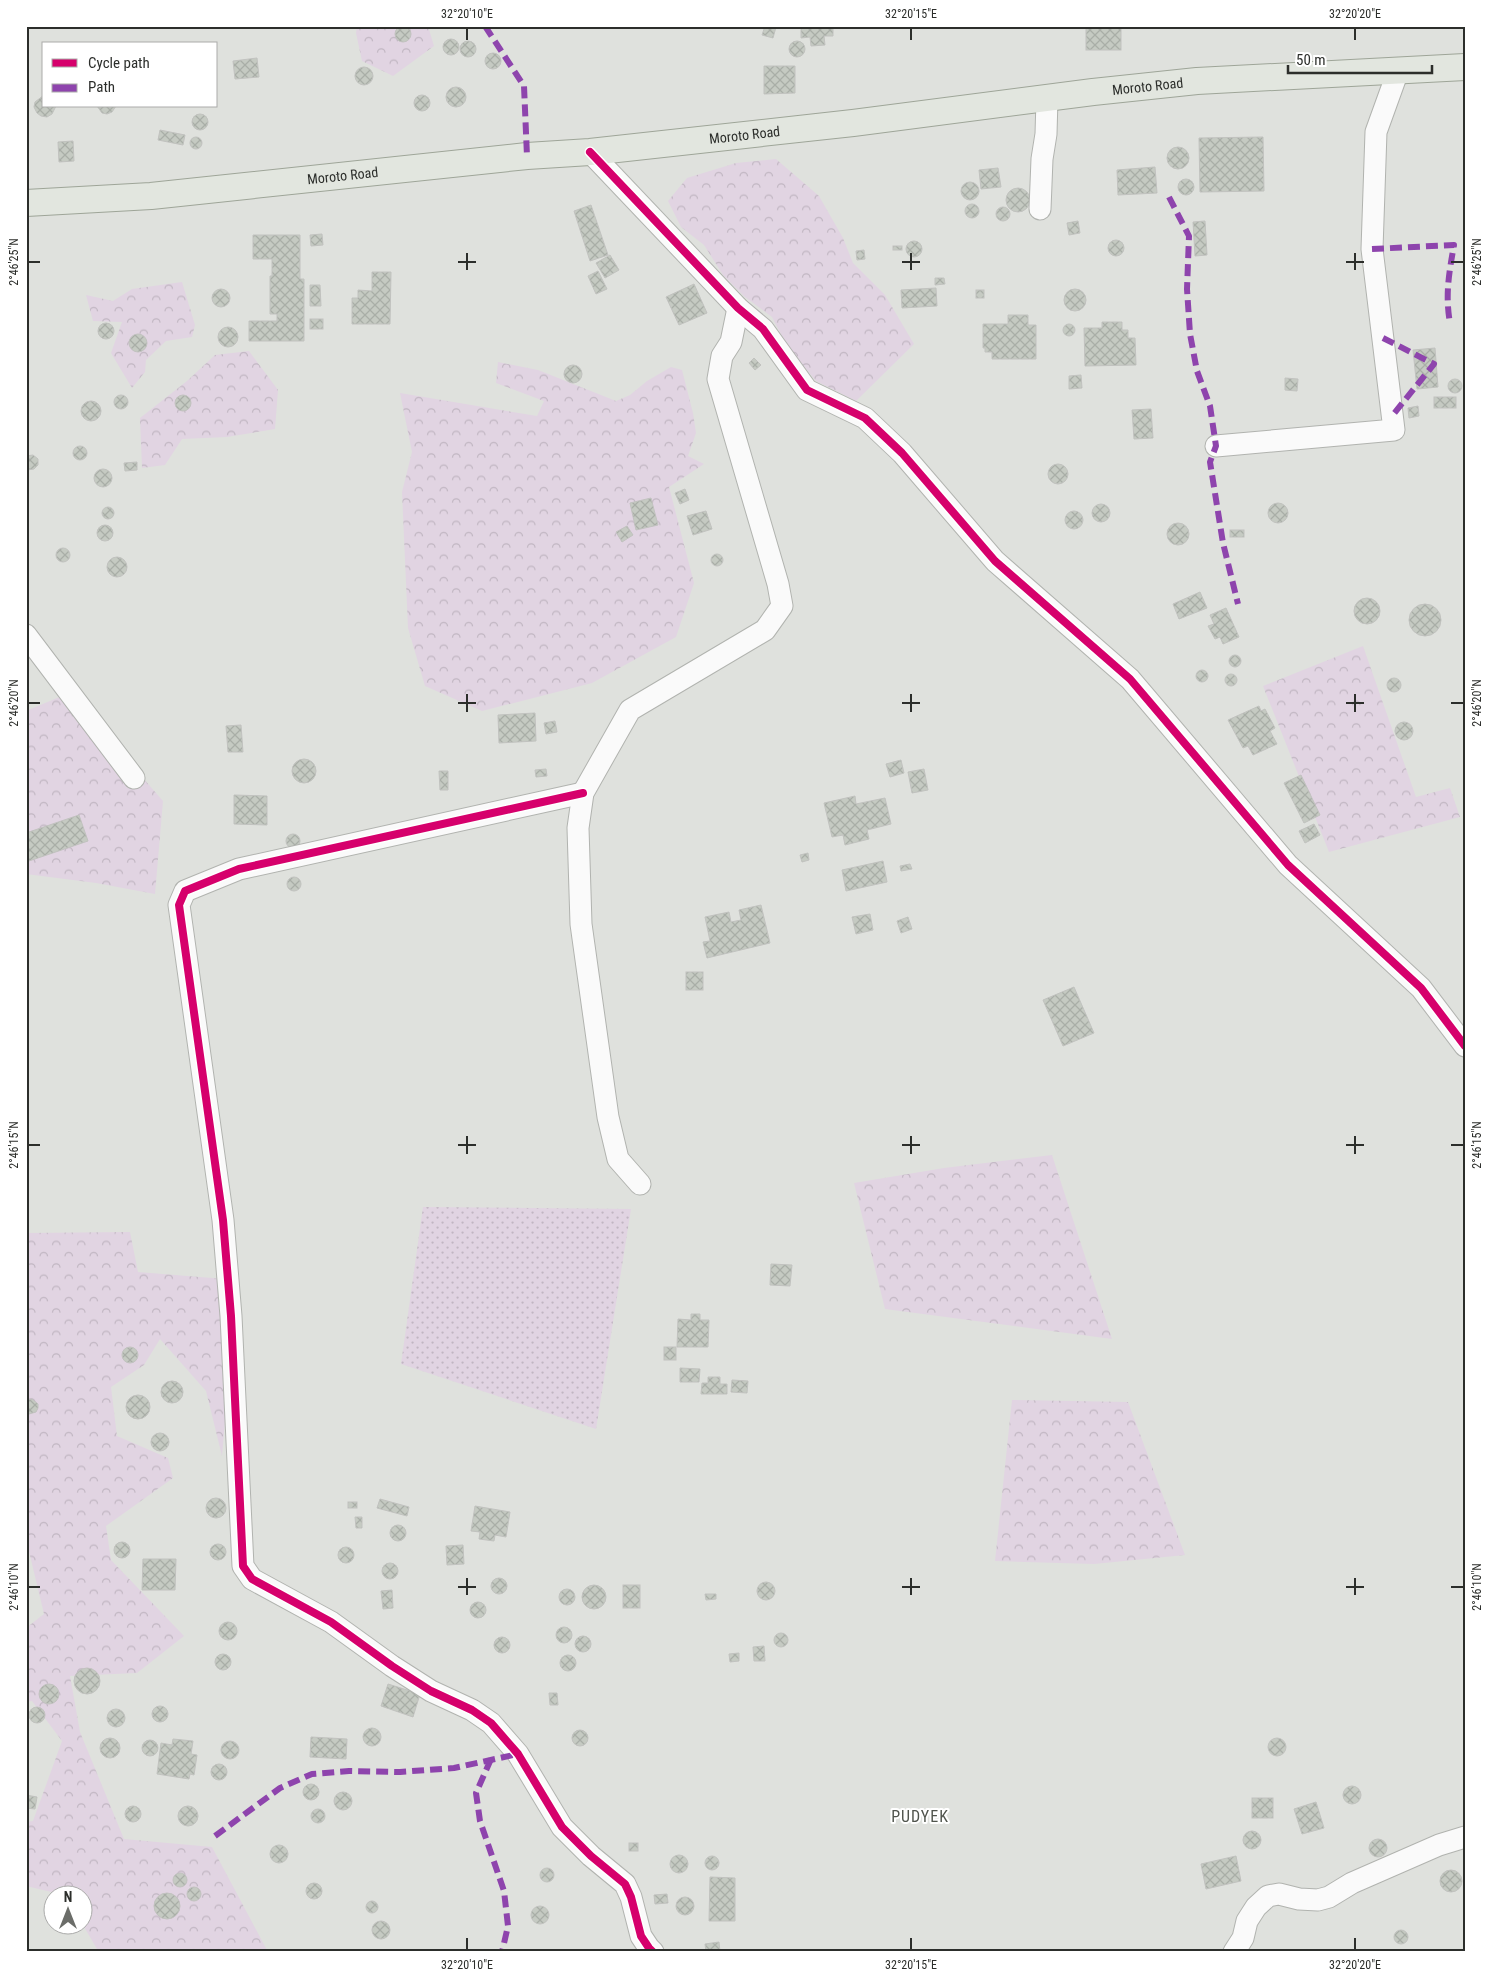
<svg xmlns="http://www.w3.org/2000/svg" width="1491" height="1978" viewBox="0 0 1491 1978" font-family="'Roboto Condensed',sans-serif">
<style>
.grass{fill:url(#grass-dots)}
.forest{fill:url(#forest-crowns)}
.building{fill:url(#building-cross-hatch);stroke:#c1c2bf}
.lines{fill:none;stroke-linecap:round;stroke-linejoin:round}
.minor-casing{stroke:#b1b3af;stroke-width:23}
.major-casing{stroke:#9ea598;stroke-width:28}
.minor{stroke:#fafafa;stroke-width:21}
.major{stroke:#e2e6df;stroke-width:26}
.quiet{stroke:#8e44ad;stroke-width:6;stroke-dasharray:12 6;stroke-linecap:butt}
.cycleway-casing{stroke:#fff;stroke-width:11}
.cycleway{stroke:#d6006c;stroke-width:8}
.ticks{fill:none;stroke:#2c2e2b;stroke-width:2}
.labels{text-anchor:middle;stroke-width:4;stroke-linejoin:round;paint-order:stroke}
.street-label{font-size:14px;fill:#2c2e2b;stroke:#fff}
.quarter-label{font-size:16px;letter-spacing:1px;fill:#50544d;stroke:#fff}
.neatline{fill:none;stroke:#2c2e2b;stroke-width:2}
.ticks-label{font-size:12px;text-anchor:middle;fill:#2c2e2b}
</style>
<defs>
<pattern id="grass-dots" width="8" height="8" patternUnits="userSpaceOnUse" patternTransform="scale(1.25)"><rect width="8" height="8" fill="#e1d4e2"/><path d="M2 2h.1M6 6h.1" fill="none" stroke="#c1b6c2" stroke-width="1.8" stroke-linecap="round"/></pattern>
<pattern id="forest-crowns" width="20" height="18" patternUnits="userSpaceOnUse" patternTransform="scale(1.25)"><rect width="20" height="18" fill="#e1d4e2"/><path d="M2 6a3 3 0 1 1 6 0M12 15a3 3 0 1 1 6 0" fill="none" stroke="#c1b6c2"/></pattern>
<pattern id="building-cross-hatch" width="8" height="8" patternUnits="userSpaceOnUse" patternTransform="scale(1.25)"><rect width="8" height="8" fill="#c5cac2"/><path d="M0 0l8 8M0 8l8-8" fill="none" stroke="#a9aea7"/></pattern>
</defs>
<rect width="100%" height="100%" fill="#dfe1dd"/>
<path class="grass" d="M423,1207L631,1209L596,1429L401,1364Z"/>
<g class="forest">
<path d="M357,26H428L434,46L393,76L362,61L356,33Z"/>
<path d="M776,159L819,196L843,238L853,263L885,295L914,344L856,401L816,381L787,346L772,317L745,297L723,275L704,245L681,227L668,201L687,178L736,163Z"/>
<path d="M182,282L195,325L192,337L166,341L146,360L145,372L132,388L111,353L122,322L93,321L86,295L113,301L132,289Z"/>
<path d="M249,351L278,390L275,429L227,437L182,439L165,465L142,468L140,418L187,381L215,355Z"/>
<path d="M498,362L538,370L616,401L630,395L647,381L671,367L682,370L693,413L696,433L688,456L704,464L669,487L694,583L676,637L592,683L482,711L425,686L408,628L402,492L412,452L400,393L537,416L544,401L496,383Z"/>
<path d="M1363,646L1416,797L1450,788L1460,817L1329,852L1263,686Z"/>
<path d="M69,693L163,801L155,894L96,883L26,874V711Z"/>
<path d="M1052,1155L1112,1339L885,1309L854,1183L944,1168Z"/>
<path d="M130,1232L138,1272L237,1280L222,1456L206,1391L160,1339L144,1365L111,1387L117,1436L168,1458L173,1478L106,1526L111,1560L184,1636L137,1673L70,1676L80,1732L124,1839L212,1847L268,1952H108L97,1949L83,1925L82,1896L64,1895L26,1886V1822L33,1821L62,1741L32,1701L26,1702V1628L44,1614L26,1539V1233Z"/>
<path d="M1012,1400L1128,1402L1185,1555L1094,1564L995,1561Z"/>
</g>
<g class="building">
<path d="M765,26L776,27L773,38L762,35Z"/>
<path d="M801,26H833V36H824L825,45L811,46L810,37L801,38Z"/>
<rect x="1086" y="26" width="35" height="24"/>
<circle cx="403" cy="34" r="8"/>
<circle cx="451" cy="47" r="8"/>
<circle cx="468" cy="49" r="8"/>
<circle cx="797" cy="49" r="8"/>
<circle cx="493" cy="61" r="8"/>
<path d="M257,58L259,77L235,79L233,61Z"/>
<path d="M764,66H795V93L764,94Z"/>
<circle cx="364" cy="76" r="9"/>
<circle cx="456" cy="97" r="10"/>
<circle cx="422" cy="103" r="8"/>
<path d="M44,95V106H56L52,114L47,117L41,116L37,113L34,107L35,102Z"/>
<path d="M97,106H116L112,112L107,114L102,113Z"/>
<circle cx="200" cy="122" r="8"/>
<path d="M160,130L185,135L183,145L158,140Z"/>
<circle cx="196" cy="143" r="6"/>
<path d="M1263,137L1264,191L1200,192L1199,138Z"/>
<path d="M73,141L74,161L59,162L58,142Z"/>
<circle cx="1178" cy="158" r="11"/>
<path d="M1155,167L1157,193L1118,195L1117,170Z"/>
<path d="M998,168L1001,187L981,189L979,170Z"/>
<circle cx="1186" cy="187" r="8"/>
<circle cx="970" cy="191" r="9"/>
<circle cx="1018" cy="200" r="12"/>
<circle cx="972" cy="211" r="7"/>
<path d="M591,205L608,255L590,261L574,211Z"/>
<circle cx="1003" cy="214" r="7"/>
<path d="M1078,221L1080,233L1069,235L1067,223Z"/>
<path d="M1205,221L1207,255L1195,256L1193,222Z"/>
<path d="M322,234L323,245L311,246L310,235Z"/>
<path d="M253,235H300V279H304V341H249V321H277V314H270V276H272V259H253Z"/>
<circle cx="1116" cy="248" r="8"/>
<circle cx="914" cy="249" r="8"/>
<rect x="893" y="246" width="9" height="4"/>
<path d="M864,250L865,259L857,260L856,251Z"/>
<path d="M610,255L619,270L605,278L596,263Z"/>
<path d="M598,271L607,289L596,294L588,276Z"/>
<path d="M372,272H391L390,324H352V298H358V290L372,291Z"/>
<path d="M935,278H944L945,284L935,285Z"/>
<path d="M694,284L707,313L679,325L666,297Z"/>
<path d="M310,285H320L321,306H310Z"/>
<path d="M936,288L937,306L902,308L901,290Z"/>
<circle cx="1075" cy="300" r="11"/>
<circle cx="221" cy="298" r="9"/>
<rect x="976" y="290" width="8" height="8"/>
<path d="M1008,315H1028V325H1036V359H992V352H985V348H983V324H1008Z"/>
<rect x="310" y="319" width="13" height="10"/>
<path d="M1102,322H1122V330H1128V338H1135L1136,365L1085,366L1084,328H1102Z"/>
<circle cx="106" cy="331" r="8"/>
<circle cx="1069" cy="330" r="6"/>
<circle cx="228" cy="337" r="10"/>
<circle cx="138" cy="343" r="9"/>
<path d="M1435,348L1438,387L1417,389L1413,350Z"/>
<path d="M754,358L761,365L755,370L749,363Z"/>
<circle cx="573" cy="374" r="9"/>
<path d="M1081,375L1082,388L1069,389V376Z"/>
<path d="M1285,378L1298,379L1297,391L1285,390Z"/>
<circle cx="1455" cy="386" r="7"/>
<circle cx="183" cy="403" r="8"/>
<circle cx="121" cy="402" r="7"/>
<rect x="1434" y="397" width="22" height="11"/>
<circle cx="91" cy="411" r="10"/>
<path d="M1418,406L1419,416L1409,418L1408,408Z"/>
<path d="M1151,409L1153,438L1134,439L1132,410Z"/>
<circle cx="80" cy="453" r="7"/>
<path d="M33,455L38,459V465L34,469L27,470L26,456Z"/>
<path d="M137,462V470L125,471L124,463Z"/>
<circle cx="1058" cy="474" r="10"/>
<circle cx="103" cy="478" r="9"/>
<path d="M685,489L689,500L680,504L675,493Z"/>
<path d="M651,498L658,525L636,530L630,503Z"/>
<circle cx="1278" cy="513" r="10"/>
<circle cx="1101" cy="513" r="9"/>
<circle cx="108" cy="513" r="6"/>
<circle cx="1074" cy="520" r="9"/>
<path d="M706,511L712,529L693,535L687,516Z"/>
<circle cx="1178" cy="534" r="11"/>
<circle cx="105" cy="533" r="8"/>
<path d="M627,526L633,535L622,542L616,532Z"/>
<rect x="1230" y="530" width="14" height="7"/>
<circle cx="63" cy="555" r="7"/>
<circle cx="717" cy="560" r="6"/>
<circle cx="117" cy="567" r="10"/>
<path d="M1200,592L1207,608L1179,619L1173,604Z"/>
<circle cx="1367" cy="611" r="13"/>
<circle cx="1425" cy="620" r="16"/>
<path d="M1226,608L1239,637L1223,644L1220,637L1215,639L1208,626L1214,624L1210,615Z"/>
<circle cx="1235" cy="661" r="6"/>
<circle cx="1202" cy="676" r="6"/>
<circle cx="1231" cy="680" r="6"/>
<circle cx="1394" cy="685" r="7"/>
<path d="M1259,706L1261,711L1265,709L1275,728L1270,731L1277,744L1253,755L1248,746L1243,748L1228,720Z"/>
<path d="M535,713L536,741L499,743L498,715Z"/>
<path d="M555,721L557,732L546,734L544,723Z"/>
<circle cx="1404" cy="731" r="9"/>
<path d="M241,725L243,752H228L226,726Z"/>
<circle cx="304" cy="771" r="12"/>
<path d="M901,760L904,773L890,777L886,764Z"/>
<path d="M546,769L547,776L536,777L535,770Z"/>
<path d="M924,769L928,790L912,793L908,772Z"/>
<path d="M439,771H448V790H440Z"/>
<path d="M1301,775L1320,815L1304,823L1284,783Z"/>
<path d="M234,795L267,796V825L234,824Z"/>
<path d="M855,796L856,804L885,798L891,824L867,830L869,839L845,845L843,835L832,837L824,803Z"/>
<path d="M79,815L88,841L29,861L26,853V833Z"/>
<path d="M1314,824L1320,835L1305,843L1299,831Z"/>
<circle cx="293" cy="841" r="7"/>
<path d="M808,853L809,860L802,862L800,855Z"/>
<path d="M883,861L887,882L846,891L842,870Z"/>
<path d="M910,864L912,869L901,871L900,866Z"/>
<circle cx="294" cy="884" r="7"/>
<path d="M761,905L770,943L707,958L703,942L710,941L705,917L729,912L731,922L741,920L739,910Z"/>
<path d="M870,914L873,930L856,934L852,917Z"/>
<path d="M908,917L912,929L901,933L897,921Z"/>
<rect x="686" y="972" width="17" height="18"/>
<path d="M1074,987L1094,1033L1063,1046L1043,1000Z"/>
<path d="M771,1264L792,1265L790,1286L770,1285Z"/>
<path d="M691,1314H700V1320H709L708,1347H677L678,1319L691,1320Z"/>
<circle cx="130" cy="1355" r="8"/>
<rect x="664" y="1347" width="12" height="13"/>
<path d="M680,1368L700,1369L699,1382H680Z"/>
<path d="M708,1377H720V1384H727V1394H701L702,1383H708Z"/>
<path d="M732,1380L748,1381L747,1393L731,1392Z"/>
<circle cx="172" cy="1392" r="11"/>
<circle cx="138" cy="1407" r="12"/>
<path d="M32,1399L38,1404V1408L36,1412L29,1414L26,1413V1400Z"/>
<circle cx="160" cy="1442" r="9"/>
<circle cx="216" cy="1508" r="10"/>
<path d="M380,1499L409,1507L407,1516L377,1508Z"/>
<rect x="348" y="1502" width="9" height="6"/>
<path d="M475,1506L510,1512L506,1537L495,1535L494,1541L479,1539L480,1532L471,1531Z"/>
<path d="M355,1517H362V1528H356Z"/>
<circle cx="398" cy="1533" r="8"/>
<circle cx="122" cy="1550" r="8"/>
<circle cx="218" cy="1552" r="8"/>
<path d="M463,1545L464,1564L447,1565L446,1546Z"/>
<circle cx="346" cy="1555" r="8"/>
<path d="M143,1559H176L175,1590H142Z"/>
<circle cx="390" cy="1571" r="8"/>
<circle cx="499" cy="1586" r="8"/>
<circle cx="766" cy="1591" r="9"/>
<rect x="623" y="1585" width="17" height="23"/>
<circle cx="594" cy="1597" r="12"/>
<circle cx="567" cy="1597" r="8"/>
<path d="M392,1590L393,1608L383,1609L381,1591Z"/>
<path d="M705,1594H716V1599L706,1600Z"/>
<circle cx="478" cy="1610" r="8"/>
<circle cx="228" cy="1631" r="9"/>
<circle cx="564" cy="1635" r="8"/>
<circle cx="781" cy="1640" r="7"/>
<circle cx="583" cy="1644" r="8"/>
<circle cx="502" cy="1645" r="8"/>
<path d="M764,1646L765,1661H754L753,1647Z"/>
<path d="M739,1653V1661L730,1662L729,1654Z"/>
<circle cx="223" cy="1662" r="8"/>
<circle cx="568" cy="1663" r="8"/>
<circle cx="87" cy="1681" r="13"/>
<path d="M388,1684L420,1694L413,1717L381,1706Z"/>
<circle cx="49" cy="1694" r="10"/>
<path d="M549,1693H557L558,1705H550Z"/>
<circle cx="160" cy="1714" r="8"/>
<circle cx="37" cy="1715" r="8"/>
<circle cx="116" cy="1718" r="9"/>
<circle cx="372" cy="1737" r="9"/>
<circle cx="580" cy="1738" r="8"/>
<path d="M311,1737L347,1739L346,1759L310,1757Z"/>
<circle cx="110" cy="1748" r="10"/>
<circle cx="1277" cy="1747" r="9"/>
<path d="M173,1739L193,1741L191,1754L197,1755L194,1775L190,1774L189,1779L157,1774L161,1743L172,1745Z"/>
<circle cx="150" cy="1748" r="8"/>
<circle cx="230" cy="1750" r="9"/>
<circle cx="219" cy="1772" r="8"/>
<circle cx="311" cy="1792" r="8"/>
<circle cx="1352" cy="1795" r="9"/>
<circle cx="343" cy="1801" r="9"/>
<path d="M26,1795L37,1797L35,1809L26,1808Z"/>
<rect x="1252" y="1798" width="21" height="20"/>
<path d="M1316,1802L1324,1828L1302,1834L1294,1809Z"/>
<circle cx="133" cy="1814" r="8"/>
<circle cx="188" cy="1816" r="10"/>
<circle cx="318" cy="1816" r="7"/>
<circle cx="1252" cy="1840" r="9"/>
<circle cx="1378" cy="1848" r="9"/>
<rect x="629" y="1843" width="9" height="8"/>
<circle cx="279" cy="1854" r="9"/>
<circle cx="679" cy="1864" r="9"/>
<circle cx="712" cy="1863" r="7"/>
<path d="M1236,1856L1241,1881L1206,1889L1201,1864Z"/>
<circle cx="547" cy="1875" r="7"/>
<circle cx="1451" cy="1881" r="11"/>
<circle cx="180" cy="1880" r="7"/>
<path d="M710,1877L735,1878V1921H709Z"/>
<circle cx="314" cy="1891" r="8"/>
<circle cx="194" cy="1894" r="7"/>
<circle cx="167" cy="1906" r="13"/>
<path d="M667,1894L668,1903L655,1904L654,1895Z"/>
<circle cx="685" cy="1906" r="9"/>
<circle cx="372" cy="1907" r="6"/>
<circle cx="540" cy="1915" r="9"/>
<circle cx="381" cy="1930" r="9"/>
<circle cx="1401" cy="1937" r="7"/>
<path d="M719,1942L720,1952H706L705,1944Z"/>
</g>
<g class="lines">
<defs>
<g id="minor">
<path d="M590,152L738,308L763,329L807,390L865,418L902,453L995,561L1130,679L1288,865L1421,988L1465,1046"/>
<path d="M1040,209L1042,159L1046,134L1047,99"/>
<path d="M1216,446L1394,430L1372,249L1376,132L1398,71"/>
<path d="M26,635L134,778"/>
<path d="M583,793L239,869L185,891L179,905L223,1220L231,1316L243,1566L252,1579L331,1622L392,1666L431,1691L472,1710L491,1723L518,1754L562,1827L591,1856L625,1884L631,1897L641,1936L649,1948L653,1952"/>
<path d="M640,1184L618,1159L608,1117L581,924L578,828L583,793L630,710L765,630L782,606L778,584L718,379L722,356L731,342L738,308"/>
<path d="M1234,1952L1243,1938L1247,1921L1256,1907L1268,1896L1279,1894L1299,1899L1318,1900L1329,1897L1352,1883L1439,1845L1465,1837"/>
</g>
<g id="major">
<path id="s1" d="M26,203L151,196L527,156L590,152L853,123L1093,92L1197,81L1465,67"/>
</g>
</defs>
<use href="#minor" class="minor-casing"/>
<use href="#major" class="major-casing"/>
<use href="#minor" class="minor"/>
<use href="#major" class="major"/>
<g class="quiet">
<path d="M485,26L524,86L527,156"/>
<path d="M1169,197L1189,236L1187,289L1190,334L1197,371L1210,406L1216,446L1210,462L1223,543L1238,604"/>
<path d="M1372,249L1454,245C1449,273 1445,295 1450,323"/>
<path d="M1383,338L1434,364L1392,416"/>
<path d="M491,1759L476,1793L480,1821L504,1891L508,1926L502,1952"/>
<path d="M215,1836L280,1788L312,1774L349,1771L400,1772L454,1768L518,1754"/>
</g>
<defs>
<g id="cycleway">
<path d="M590,152L738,308L763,329L807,390L865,418L902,453L995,561L1130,679L1288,865L1421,988L1465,1046"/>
<path d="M583,793L239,869L185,891L179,905L223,1220L231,1316L243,1566L252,1579L331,1622L392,1666L431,1691L472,1710L491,1723L518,1754L562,1827L591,1856L625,1884L631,1897L641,1936L649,1948L653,1952"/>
</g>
</defs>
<use href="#cycleway" class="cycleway-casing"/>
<use href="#cycleway" class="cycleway"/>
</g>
<path class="ticks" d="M467,28V40M911,28V40M1355,28V40M467,253V270M911,253V270M1355,253V270M28,262H40M458,262H476M902,262H920M1346,262H1364M1451,262H1464M467,694V712M911,694V712M1355,694V712M28,703H40M458,703H476M902,703H920M1346,703H1364M1451,703H1464M467,1136V1154M911,1136V1154M1355,1136V1154M28,1145H40M458,1145H476M902,1145H920M1346,1145H1364M1451,1145H1464M467,1578V1595M911,1578V1595M1355,1578V1595M28,1587H40M458,1587H476M902,1587H920M1346,1587H1364M1451,1587H1464M467,1938V1950M911,1938V1950M1355,1938V1950"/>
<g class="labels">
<g class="street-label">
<text dy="5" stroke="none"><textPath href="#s1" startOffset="1128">Moroto Road</textPath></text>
<text dy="5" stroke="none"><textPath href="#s1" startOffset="722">Moroto Road</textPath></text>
<text dy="5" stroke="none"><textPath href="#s1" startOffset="318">Moroto Road</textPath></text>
</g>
<g class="quarter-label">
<text x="920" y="1822">PUDYEK</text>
</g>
</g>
<rect width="1491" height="1978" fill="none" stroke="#ffffff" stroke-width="55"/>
<rect x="42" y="42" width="175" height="65" fill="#ffffff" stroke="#ababaa"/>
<rect x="52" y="59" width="25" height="8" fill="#d6006c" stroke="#ababaa"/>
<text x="88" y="68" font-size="15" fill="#2c2e2b">Cycle path</text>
<rect x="52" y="84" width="25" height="8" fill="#8e44ad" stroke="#ababaa"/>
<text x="88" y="92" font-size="15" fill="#2c2e2b">Path</text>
<g transform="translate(68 1910)"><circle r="24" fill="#ffffff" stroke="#ababaa"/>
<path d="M0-4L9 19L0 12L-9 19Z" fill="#6b6d69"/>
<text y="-8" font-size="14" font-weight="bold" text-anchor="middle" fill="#2c2e2b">N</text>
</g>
<path d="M1288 65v8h144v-8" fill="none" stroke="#2c2e2b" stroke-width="2.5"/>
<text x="1296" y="65" font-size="15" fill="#2c2e2b" stroke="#ffffff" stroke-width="4" paint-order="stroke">50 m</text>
<rect x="28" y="28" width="1436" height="1922" class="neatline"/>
<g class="ticks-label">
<text x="467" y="18">32°20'10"E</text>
<text x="911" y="18">32°20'15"E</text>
<text x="1355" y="18">32°20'20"E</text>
<text transform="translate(14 262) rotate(-90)" y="4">2°46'25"N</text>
<text transform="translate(1477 262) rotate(-90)" y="4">2°46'25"N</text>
<text transform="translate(14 703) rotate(-90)" y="4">2°46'20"N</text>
<text transform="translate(1477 703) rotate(-90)" y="4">2°46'20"N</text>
<text transform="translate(14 1145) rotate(-90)" y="4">2°46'15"N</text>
<text transform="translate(1477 1145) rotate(-90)" y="4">2°46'15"N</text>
<text transform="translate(14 1587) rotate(-90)" y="4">2°46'10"N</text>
<text transform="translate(1477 1587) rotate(-90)" y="4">2°46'10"N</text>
<text x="467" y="1969">32°20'10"E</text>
<text x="911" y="1969">32°20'15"E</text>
<text x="1355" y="1969">32°20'20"E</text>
</g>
</svg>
